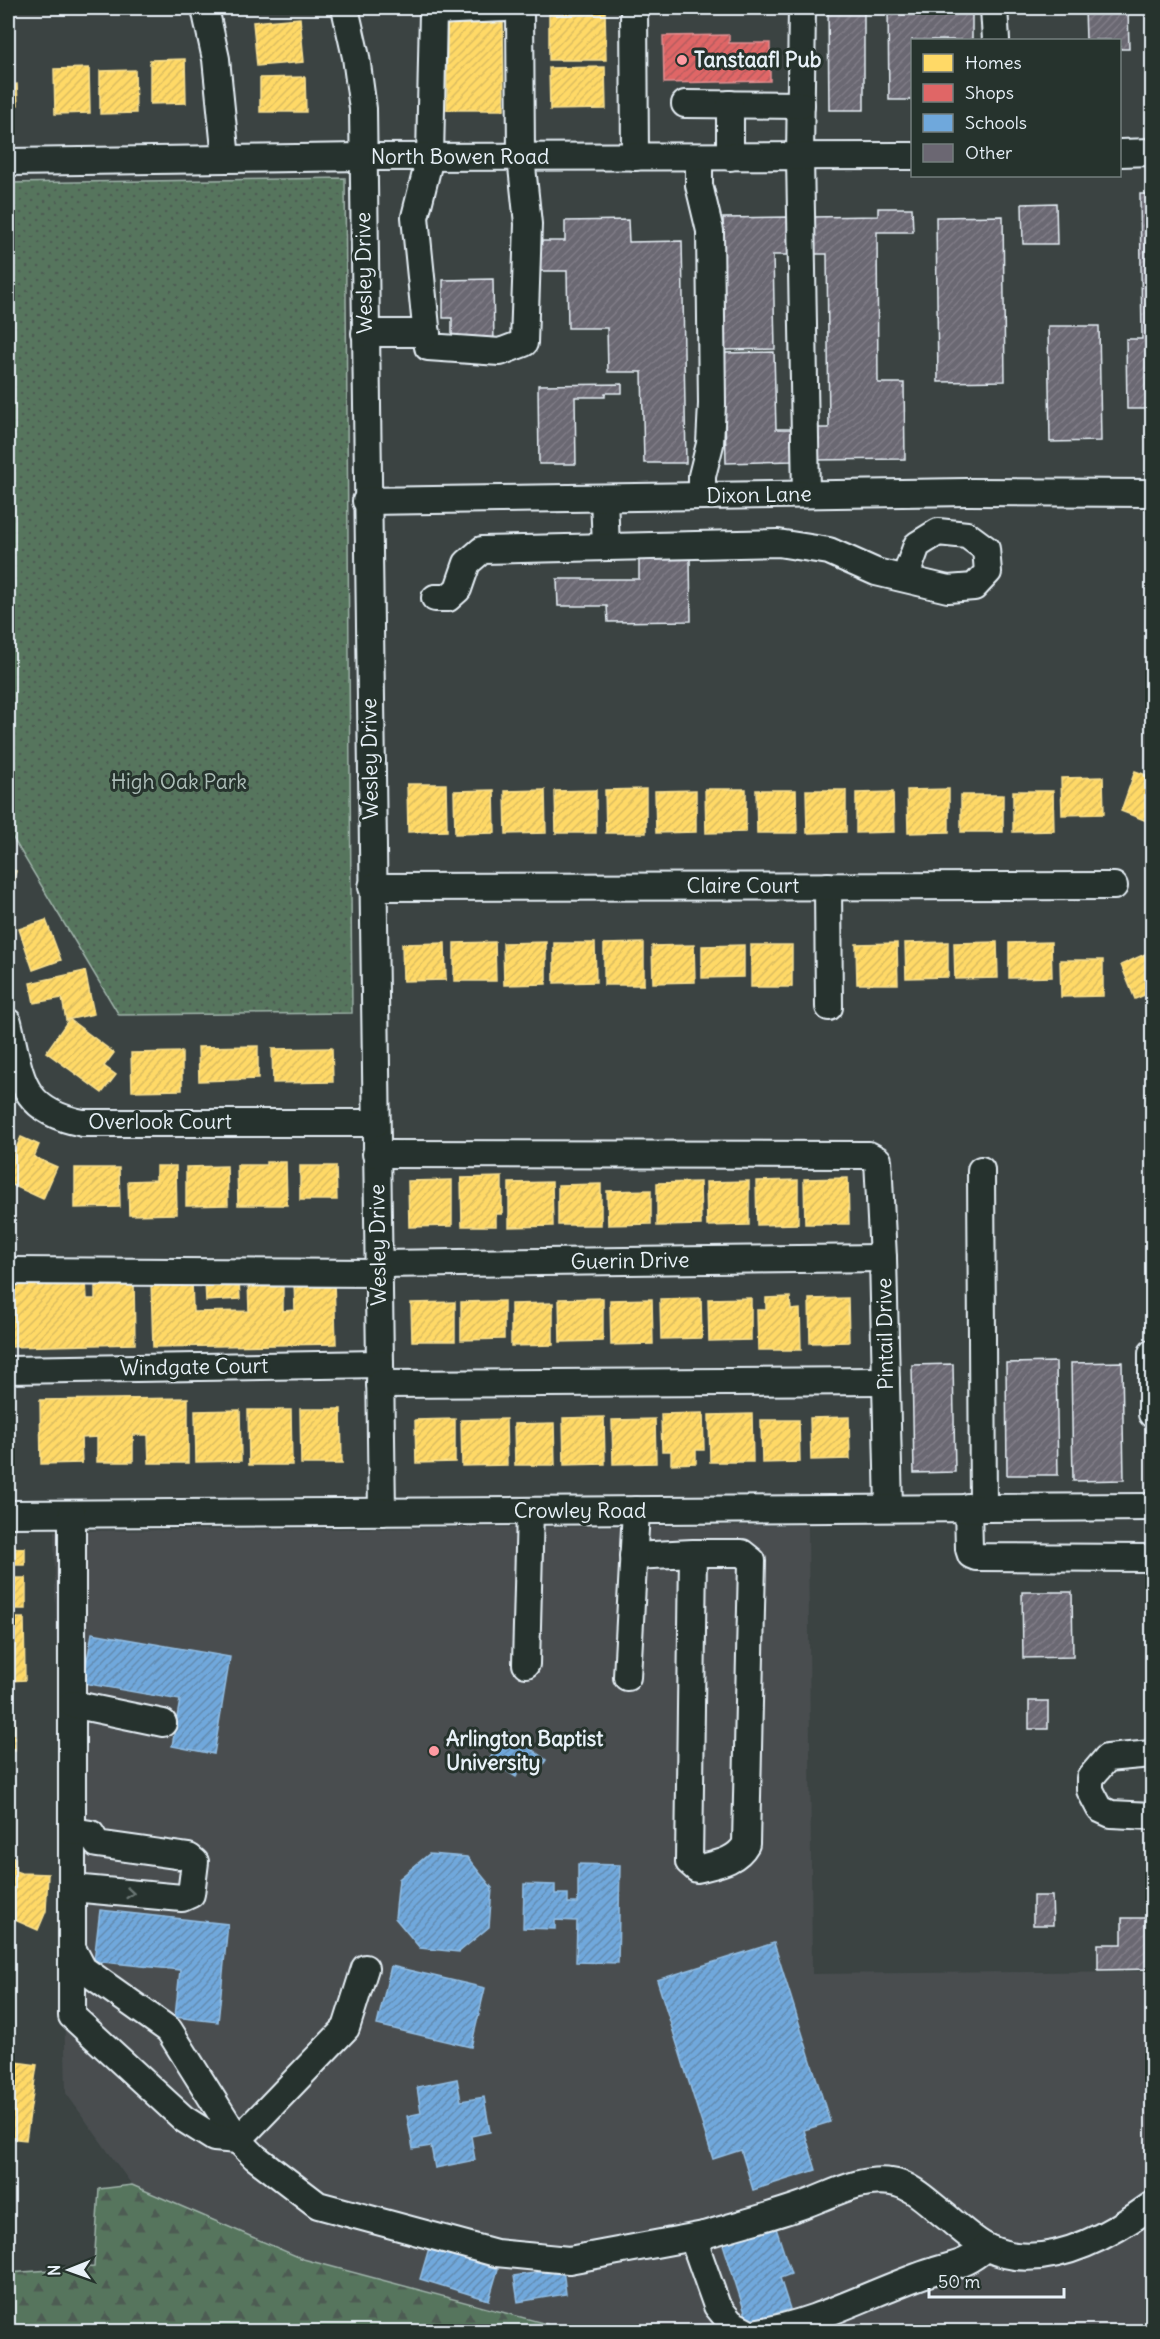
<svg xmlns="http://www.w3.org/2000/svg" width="1160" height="2339" viewBox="0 0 1160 2339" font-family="Delius,sans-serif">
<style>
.built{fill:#494e50}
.grass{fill:url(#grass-dots);stroke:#9fb3aa;stroke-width:1.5}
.forest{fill:url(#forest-firs);stroke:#9fb3aa;stroke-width:1.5}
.homes{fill:url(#homes-hatch);stroke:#f8e092;stroke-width:1.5}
.shops{fill:url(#shops-hatch);stroke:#e29092;stroke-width:1.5}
.schools{fill:url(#schools-hatch);stroke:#93bee4;stroke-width:1.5}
.building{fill:url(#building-hatch);stroke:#e8f1f8;stroke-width:1.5}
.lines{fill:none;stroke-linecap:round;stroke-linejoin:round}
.minor-casing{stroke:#e8f1f8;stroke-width:30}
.minor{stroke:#26332d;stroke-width:26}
.oneway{stroke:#6a7674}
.poi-dot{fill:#ff9aa2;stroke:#26332d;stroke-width:2}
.labels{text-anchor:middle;stroke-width:6;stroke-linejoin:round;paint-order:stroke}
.poi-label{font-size:21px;font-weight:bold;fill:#e8f1f8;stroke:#26332d;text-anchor:start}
.street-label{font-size:21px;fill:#e8f1f8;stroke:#26332d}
.park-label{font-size:21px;fill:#aebfba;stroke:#26332d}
</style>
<defs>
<pattern id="grass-dots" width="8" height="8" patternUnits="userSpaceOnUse" patternTransform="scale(1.5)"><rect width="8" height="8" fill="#56755d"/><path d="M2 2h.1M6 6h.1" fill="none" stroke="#4d5c53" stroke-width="1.8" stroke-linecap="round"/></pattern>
<pattern id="forest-firs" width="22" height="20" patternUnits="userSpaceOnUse" patternTransform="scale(1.5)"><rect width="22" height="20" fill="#56755d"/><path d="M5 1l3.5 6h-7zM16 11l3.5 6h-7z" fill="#4d5c53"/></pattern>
<pattern id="homes-hatch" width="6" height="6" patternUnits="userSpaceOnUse" patternTransform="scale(1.5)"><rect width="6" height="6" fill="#ffd966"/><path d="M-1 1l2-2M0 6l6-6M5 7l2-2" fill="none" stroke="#dabc60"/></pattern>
<pattern id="shops-hatch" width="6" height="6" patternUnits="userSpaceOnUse" patternTransform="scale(1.5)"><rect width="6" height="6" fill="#e06666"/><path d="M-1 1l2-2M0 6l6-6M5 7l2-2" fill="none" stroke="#b25d5e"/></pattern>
<pattern id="schools-hatch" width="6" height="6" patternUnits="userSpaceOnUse" patternTransform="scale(1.5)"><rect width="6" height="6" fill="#6fa8dc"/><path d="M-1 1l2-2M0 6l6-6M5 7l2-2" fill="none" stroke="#638bb0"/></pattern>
<pattern id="building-hatch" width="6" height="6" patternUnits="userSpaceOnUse" patternTransform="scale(1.5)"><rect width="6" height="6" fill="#6b6772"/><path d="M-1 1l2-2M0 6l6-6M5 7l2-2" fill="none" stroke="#807d87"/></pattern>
</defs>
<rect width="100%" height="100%" fill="#3b4342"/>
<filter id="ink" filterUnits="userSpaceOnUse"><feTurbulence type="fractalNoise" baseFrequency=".0167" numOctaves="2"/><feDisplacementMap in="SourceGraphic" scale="12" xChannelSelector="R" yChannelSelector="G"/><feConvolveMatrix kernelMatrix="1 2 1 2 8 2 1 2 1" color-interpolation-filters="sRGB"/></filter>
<g filter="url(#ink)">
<path class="built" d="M808,1525L812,1974L1152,1971V2331H546L547,2324L303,2259L132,2185L66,2093L54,1531Z"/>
<path class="grass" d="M345,178L352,1013L119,1015L8,830V183Z"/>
<path class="forest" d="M132,2185L303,2259L547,2324L546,2331H8V2273L94,2267L99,2189Z"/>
<g class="homes">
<path d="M549,8H605L606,60H549Z"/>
<path d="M300,18L304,62L257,66L253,22Z"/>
<path d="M447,20H503L504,110H447Z"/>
<path d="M185,59L186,103L150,104V60Z"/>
<path d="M605,67L606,109L550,110L549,68Z"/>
<path d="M89,68L90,113L55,114L54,69Z"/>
<path d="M135,70L136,113L100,114V71Z"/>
<path d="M305,77L306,112H260V78Z"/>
<path d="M17,84L18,105L8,106V85Z"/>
<path d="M1135,771L1152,777V823L1121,811Z"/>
<path d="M1103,777L1104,814L1062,815L1061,778Z"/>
<path d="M407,784H446L447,831L408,832Z"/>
<path d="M646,789V833H606L605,790Z"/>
<path d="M705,789H746V832L706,833Z"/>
<path d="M949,789V832L908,833L907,790Z"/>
<path d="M494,790L495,833L455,834L454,791Z"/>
<path d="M545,790L546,833L506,834L505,791Z"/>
<path d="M596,790V833H556L555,791Z"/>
<path d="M696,790V832L656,833L655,791Z"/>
<path d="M756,790H796L797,833H757Z"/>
<path d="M806,790H846V832L807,833Z"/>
<path d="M1013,791H1053L1054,831L1013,832Z"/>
<path d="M893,792L894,832L856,833V793Z"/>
<rect x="961" y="795" width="42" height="37"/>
<path d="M8,868L16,871L8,900Z"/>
<path d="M46,920L61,960L33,970L19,929Z"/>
<path d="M495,942L496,981H454V943Z"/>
<path d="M546,942V984L504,985L503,943Z"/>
<path d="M948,942V977L906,978L905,943Z"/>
<path d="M997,942L998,978L955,979L954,943Z"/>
<path d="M1051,942L1052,977L1009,978V943Z"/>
<path d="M445,943L446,980L403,981L402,944Z"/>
<path d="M554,943H595L596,982L554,983Z"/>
<path d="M644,943V985H604V944Z"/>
<path d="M897,943L898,984H857L856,944Z"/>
<path d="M694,945L695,982L653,983L652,946Z"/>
<path d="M744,945V977L702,978V946Z"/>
<rect x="751" y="945" width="41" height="42"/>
<path d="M1152,951V992L1135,999L1121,965Z"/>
<path d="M1060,960H1103V996L1061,997Z"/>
<path d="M85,971L94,1014L66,1020L62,998L34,1003L30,983Z"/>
<path d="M69,1019L114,1053L104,1066L116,1075L102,1093L46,1052Z"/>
<path d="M258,1046V1079L199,1081L198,1047Z"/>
<path d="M332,1048L333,1082L273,1083L272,1049Z"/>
<path d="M182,1052V1090L132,1091L131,1053Z"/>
<path d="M21,1137L39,1145L34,1157L57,1167L43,1199L8,1183V1166Z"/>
<path d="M266,1162H286L287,1205H238L237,1165H266Z"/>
<path d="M156,1166H176L177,1214L129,1215L128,1181L156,1180Z"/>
<path d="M227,1166L228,1205L186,1206V1167Z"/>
<path d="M300,1166H336L337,1200H300Z"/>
<path d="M75,1168H119L120,1207L75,1208Z"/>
<path d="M502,1177V1214H496V1226H462L461,1178Z"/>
<path d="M848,1178L849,1224H805L804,1179Z"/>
<path d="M452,1180V1226L409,1227L408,1181Z"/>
<path d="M798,1180V1224L757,1225L756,1181Z"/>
<path d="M749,1181V1225L707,1226L706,1182Z"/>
<path d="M552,1182L553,1226L509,1227V1183Z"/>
<path d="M700,1182L701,1225L657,1226V1183Z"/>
<path d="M601,1184V1225H558V1185Z"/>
<path d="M651,1190V1224L608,1225L607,1191Z"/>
<path d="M192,1280L193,1312L249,1311L248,1281L283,1280V1311L295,1310L294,1282L334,1281L336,1344L153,1347L151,1281Z"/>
<path d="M239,1280L240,1299L206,1301L205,1281Z"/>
<path d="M86,1281L87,1299H95V1282L134,1281L135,1344L8,1347V1282Z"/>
<path d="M790,1297L791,1310L800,1309L801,1350H758L757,1310H766V1298Z"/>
<path d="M603,1298V1341L560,1342L559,1299Z"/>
<path d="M701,1298L702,1338L661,1339L660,1299Z"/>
<path d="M751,1298V1340L709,1341L708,1299Z"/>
<path d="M848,1298L849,1342L810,1343L809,1299Z"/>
<path d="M652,1299L653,1344L611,1345L610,1300Z"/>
<path d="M504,1301V1339L461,1340V1302Z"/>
<path d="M455,1302V1341H412L411,1303Z"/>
<path d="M553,1303V1345L511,1346V1304Z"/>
<path d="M188,1398V1463H149L148,1435H133V1462H97V1437L81,1438L82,1463L41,1464L40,1400Z"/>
<path d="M300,1409H341L342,1464H301Z"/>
<path d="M240,1410L241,1461L196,1462L195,1411Z"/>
<path d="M248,1410H291L292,1465H249Z"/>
<path d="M703,1413L704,1450H696V1463L671,1464V1451H662L661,1414Z"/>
<path d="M752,1414L753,1462H710L709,1415Z"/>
<path d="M604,1417L605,1464L564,1465L563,1418Z"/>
<path d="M849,1417L850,1459L811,1460L810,1418Z"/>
<path d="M455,1419V1462L416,1463L415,1420Z"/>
<path d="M506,1419L507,1465L462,1466L461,1420Z"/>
<path d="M655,1419L656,1463L613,1464L612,1420Z"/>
<path d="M761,1420H799L800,1462L762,1463Z"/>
<path d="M554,1423L555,1465H515L514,1424Z"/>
<rect x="8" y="1548" width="17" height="17"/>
<rect x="8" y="1578" width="18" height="31"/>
<path d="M8,1618H24L25,1680L8,1681Z"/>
<path d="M8,1703H14L15,1751H8Z"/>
<path d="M8,1854L15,1858V1871L21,1873L48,1874L46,1911L38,1930L8,1917Z"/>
<path d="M8,2061L37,2065L26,2140L8,2138Z"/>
</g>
<path class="shops" d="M729,35V43H770V81L664,83L663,36Z"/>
<g class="schools">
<path d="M92,1633L230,1657L214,1754L172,1746L180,1700L83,1683Z"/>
<path d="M507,1731L546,1760L537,1774L523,1765L516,1777L489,1760Z"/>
<path d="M429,1854L467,1857L492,1888L489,1927L459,1952L420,1948L395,1918L399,1879Z"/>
<path d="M578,1864L620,1865L618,1963L576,1962L577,1921L555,1920V1929L523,1928L524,1884L555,1885V1894H568V1903H578Z"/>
<path d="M100,1910L228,1924L218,2022L175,2017L180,1970L94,1961Z"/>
<path d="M774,1943L830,2122L804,2130L816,2170L753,2190L741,2150L713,2159L657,1980Z"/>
<path d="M391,1966L485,1988L471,2047L377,2025Z"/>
<path d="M457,2079L461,2101L484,2097L490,2132L471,2136L475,2160L435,2168L431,2146L413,2149L407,2116L421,2113L417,2087Z"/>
<path d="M775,2225L791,2274L780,2278L790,2309L748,2322L722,2241Z"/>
<path d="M429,2248L498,2269L489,2300L420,2279Z"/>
<path d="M563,2269L566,2294L518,2302L514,2276Z"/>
</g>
<g class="building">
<path d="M828,8H864V110H829Z"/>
<path d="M888,8H972V40H912V100H889Z"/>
<path d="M1085,8H1128L1129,49H1120V40H1086Z"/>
<path d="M1140,194H1152V409H1127L1126,339H1142Z"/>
<path d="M1056,203L1057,244H1023L1022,204Z"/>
<path d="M878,208H912L913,232H877L878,383H904L905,459L812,460V428H829L827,254H810V217L878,216Z"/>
<path d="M1003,216L1005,381L938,382L936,217Z"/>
<path d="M789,217V255H773L775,349L725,350L723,218Z"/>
<path d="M628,220L629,242L682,241L686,463H644L642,372H608L607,328H568L567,271H539V241H565V221Z"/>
<path d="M493,279L494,345H452V318H443V280Z"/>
<path d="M1048,326H1099L1101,441L1050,442Z"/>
<path d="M774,352L776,429H791L792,461L726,463L724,353Z"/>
<path d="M622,384V393H605V397H575L576,464H539L538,385Z"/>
<path d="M639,559H690L691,621L608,622L607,606H558L557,579H639Z"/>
<path d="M1056,1362L1058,1475H1007L1006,1363Z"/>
<path d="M1122,1362L1124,1480L1073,1481L1071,1363Z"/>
<path d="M953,1364L955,1472L914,1473L912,1365Z"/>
<path d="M1022,1592H1072L1073,1657L1023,1658Z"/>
<rect x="1029" y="1701" width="19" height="28"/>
<path d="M1033,1896H1052L1053,1925H1033Z"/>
<path d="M1122,1918H1152V1969L1098,1970V1944H1122Z"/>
</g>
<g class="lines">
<defs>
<g id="minor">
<path d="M205,8L216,59L226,159"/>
<path d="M345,8L356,57L363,109L382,1512"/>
<path d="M505,8L433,11L430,157L415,217L428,347L500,352L524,343L528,224L521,157L520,8"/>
<path d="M634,8L635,157"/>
<path d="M802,8L800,157L806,494"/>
<path d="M994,8L996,40"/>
<path d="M685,104L801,105"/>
<path d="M1120,153L1152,152"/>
<path d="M699,157V185L710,231L712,404L710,444L702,476V496"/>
<path d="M730,157V104"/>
<path d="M8,162L363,157L912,156"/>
<path d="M365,333H427"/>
<path d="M604,498L606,546"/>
<path d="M366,501L967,492L1152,493"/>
<path d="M435,598H448L458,589L467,563L482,550L778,543L829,551L876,572L948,589L974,587L988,572L986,549L967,535L938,532L917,545L905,578"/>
<path d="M828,886L829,1007"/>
<path d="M372,887L1114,886"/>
<path d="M8,1022C21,1076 19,1111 83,1123H375"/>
<path d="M376,1154L869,1155L878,1160L883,1258L889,1508"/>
<path d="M981,1170L983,1506"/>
<path d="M378,1264L883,1258"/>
<path d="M8,1271L378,1273"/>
<path d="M1152,1353V1414"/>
<path d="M8,1370L380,1364"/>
<path d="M380,1384L886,1381"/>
<path d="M968,1507L969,1549L971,1555L976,1557L1152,1558"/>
<path d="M8,1514L1152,1507"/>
<path d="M72,1514V1948L83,1969L169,2030L238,2140L255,2157L318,2205L496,2253L569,2260L704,2235"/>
<path d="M633,1556L693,1553H742L752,1561L746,1844C736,1862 716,1864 697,1869L689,1862L693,1553"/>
<path d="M526,1664L530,1511"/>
<path d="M627,1677L636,1510"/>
<path d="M72,1704L163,1723"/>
<path d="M1152,1754L1107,1758L1090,1778V1790L1100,1809L1111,1814L1152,1816"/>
<path d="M72,1831L91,1834L97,1844L189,1857L195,1862L191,1894L182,1898L72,1888"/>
<path d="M72,1948V2016L184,2119L214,2138L238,2140L346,2028L365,1968"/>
<path d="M748,2332L731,2323L717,2306L696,2247L704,2235C736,2225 769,2217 800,2206C830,2196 859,2177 891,2182C912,2184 932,2206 948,2218C960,2228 974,2241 988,2248C1043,2274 1108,2237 1152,2205"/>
<path d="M758,2332C818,2323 871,2292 928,2273C954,2264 963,2267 986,2247"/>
</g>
</defs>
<use href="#minor" class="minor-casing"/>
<use href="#minor" class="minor"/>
</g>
<defs><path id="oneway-chevron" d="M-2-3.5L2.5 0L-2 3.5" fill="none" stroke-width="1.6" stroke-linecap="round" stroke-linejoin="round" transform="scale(1.5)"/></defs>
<use class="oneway" href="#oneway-chevron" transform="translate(130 1893) rotate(5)"/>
</g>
<g class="poi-dot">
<circle cx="682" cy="60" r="6"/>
<circle cx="434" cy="1751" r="6"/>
</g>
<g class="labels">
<g class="poi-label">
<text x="694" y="67">Tanstaafl Pub</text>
<text x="446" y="1746">Arlington Baptist<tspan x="446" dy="24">University</tspan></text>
</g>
<g class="street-label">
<text x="460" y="164">North Bowen Road</text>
<text transform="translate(364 273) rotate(-91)" y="7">Wesley Drive</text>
<text transform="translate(759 495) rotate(-1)" y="7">Dixon Lane</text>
<text transform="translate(370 759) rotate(-91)" y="7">Wesley Drive</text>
<text x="743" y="893">Claire Court</text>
<text x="160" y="1129">Overlook Court</text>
<text transform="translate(378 1245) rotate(-91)" y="7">Wesley Drive</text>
<text transform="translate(630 1261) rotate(-1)" y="7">Guerin Drive</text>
<text transform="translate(885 1334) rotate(-91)" y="7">Pintail Drive</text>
<text transform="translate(194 1367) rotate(-1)" y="7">Windgate Court</text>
<text x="580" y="1518">Crowley Road</text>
</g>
<g class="park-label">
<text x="179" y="789">High Oak Park</text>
</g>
</g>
<rect width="1160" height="2339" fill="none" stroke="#26332d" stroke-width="30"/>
<rect x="15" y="15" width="1130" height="2309" fill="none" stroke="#e8f1f8" stroke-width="2" filter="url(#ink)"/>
<rect x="911" y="39" width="210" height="138" fill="#26332d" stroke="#747f7e" stroke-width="1.5"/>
<rect x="923" y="54" width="30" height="18" fill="#ffd966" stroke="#747f7e" stroke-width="1.5"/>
<text x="965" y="69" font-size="18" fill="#e8f1f8">Homes</text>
<rect x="923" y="84" width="30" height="18" fill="#e06666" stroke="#747f7e" stroke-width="1.5"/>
<text x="965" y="99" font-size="18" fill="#e8f1f8">Shops</text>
<rect x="923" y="114" width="30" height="18" fill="#6fa8dc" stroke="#747f7e" stroke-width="1.5"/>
<text x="965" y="129" font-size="18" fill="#e8f1f8">Schools</text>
<rect x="923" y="144" width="30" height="18" fill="#6b6772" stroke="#747f7e" stroke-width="1.5"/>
<text x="965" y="159" font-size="18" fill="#e8f1f8">Other</text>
<g transform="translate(69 2270) rotate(269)" stroke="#26332d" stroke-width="4.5" paint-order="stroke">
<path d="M0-4.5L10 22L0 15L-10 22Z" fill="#e8f1f8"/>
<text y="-9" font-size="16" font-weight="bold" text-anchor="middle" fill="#e8f1f8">N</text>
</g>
<path d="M929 2288v9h135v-9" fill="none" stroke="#e8f1f8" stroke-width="3"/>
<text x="938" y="2288" font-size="18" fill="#e8f1f8" stroke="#26332d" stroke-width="4.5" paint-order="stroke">50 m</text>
</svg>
